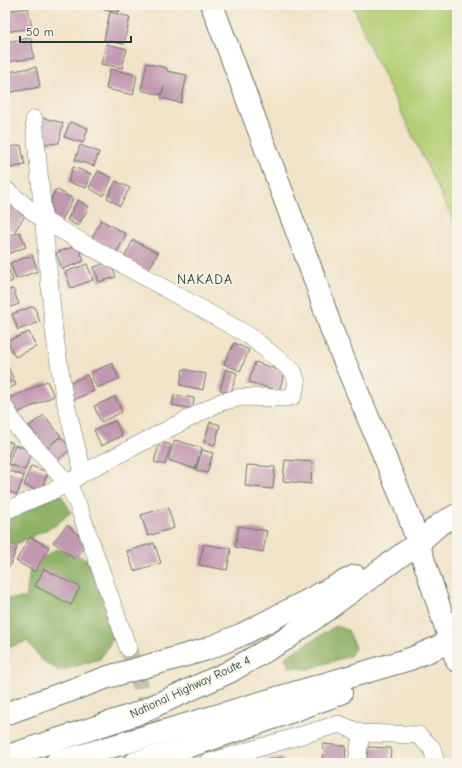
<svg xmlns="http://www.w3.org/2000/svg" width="462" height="768" viewBox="0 0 462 768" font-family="'Comic Neue',sans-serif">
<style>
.green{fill:#b4ce74;stroke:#6a8654}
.forest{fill:#8fb166;stroke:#57774d}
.building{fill:#c297b1}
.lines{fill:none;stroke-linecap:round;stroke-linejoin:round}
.street-tunnel{stroke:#c7c2aa;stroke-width:17;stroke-dasharray:17 8;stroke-linecap:butt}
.street-casing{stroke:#687767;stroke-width:18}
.secondary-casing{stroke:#687767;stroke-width:24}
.highway-casing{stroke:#687767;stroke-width:24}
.street{stroke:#fff;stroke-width:17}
.secondary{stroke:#fff;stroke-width:22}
.highway{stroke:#fff;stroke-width:22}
.labels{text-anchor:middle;stroke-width:4;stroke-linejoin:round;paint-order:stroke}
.street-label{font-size:12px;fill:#1f3d34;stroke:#f7f3e8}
.quarter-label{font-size:14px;letter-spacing:1px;fill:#1f3d34;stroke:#f7f3e8}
</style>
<rect width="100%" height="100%" fill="#f7f3e8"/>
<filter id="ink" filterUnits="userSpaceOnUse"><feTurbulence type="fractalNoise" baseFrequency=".025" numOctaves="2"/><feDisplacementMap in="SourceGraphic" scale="8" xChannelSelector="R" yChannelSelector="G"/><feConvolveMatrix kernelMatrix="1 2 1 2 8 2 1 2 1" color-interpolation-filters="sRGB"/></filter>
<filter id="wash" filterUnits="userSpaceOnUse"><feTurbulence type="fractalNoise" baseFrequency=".012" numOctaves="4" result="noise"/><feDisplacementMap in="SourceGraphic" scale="16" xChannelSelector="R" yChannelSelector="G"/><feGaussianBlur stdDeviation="0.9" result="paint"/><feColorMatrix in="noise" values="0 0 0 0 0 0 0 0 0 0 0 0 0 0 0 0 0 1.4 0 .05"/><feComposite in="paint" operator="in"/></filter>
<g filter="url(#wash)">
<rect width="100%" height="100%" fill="#f1e3c7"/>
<path class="green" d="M353,5H457V228L366,39Z"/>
<g class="forest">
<path d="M61,495L71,512L56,525L16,544L5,540V516Z"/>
<path d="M56,549L87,559L116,634L100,659L59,671L42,660L27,641L5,649V599L26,598L30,567Z"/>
<path d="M336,626L348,630L355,648L350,656L308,669L289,667L285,657Z"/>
</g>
<g id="blocks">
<g class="building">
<path d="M78,5H93L92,9Z"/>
<path d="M100,5H121L119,12L99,8Z"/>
<path d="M28,8L32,28L5,32V11Z"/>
<path d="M110,12L130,17L124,44L104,40Z"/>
<path d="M31,38L34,58L7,62L5,42Z"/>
<path d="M106,44L127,49L122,68L101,64Z"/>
<path d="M147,63L167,68V71L187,75L181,103L161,98L164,87L161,95L141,90Z"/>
<path d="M36,67L40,87L12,92L8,72Z"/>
<path d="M110,69L137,75L133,95L106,89Z"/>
<path d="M44,118L63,123L59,143L44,144L41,120Z"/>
<path d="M70,122L88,128L83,143L64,137Z"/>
<path d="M21,145L25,165L5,169V148Z"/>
<path d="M80,145L99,152L94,166L75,160Z"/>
<path d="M73,167L91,174L86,188L68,182Z"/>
<path d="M98,171L112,178L103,196L89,188Z"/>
<path d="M116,181L130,188L120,206L107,198Z"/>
<path d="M56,189L73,199L61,222L52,218L51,199Z"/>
<path d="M78,200L89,207L78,226L67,220Z"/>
<path d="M13,202L28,211L15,231L5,225V215Z"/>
<path d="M101,220L126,234L117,252L92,238Z"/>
<path d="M20,232L26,247L5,255V237Z"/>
<path d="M133,240L158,253L148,271L124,258Z"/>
<path d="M78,245L84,261L62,269L56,253Z"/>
<path d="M32,255L38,271L16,279L10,263Z"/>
<path d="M110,262L116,277L99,282L94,267Z"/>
<path d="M87,264L93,280L71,288L65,272Z"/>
<path d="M7,265L13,281L5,284V266Z"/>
<path d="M13,289L19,304L5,309V291Z"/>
<path d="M34,306L40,322L18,330L12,314Z"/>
<path d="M29,332L36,347L15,357L7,341Z"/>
<path d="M234,343L249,350L240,371L224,364Z"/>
<path d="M255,362L285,372L279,391L249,382Z"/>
<path d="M112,363L119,379L97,388L90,373Z"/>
<path d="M7,364L16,385L5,390V365Z"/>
<path d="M183,369L206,374L203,390L180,385Z"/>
<path d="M226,369L237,373L231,393L220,390Z"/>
<path d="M87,375L94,391L72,400L65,385Z"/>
<path d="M47,381L54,396L15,414L8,399Z"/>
<path d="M174,395L194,398L193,409L172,405Z"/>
<path d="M115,397L122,412L101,422L94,406Z"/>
<path d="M44,415L61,436L46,447L29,426Z"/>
<path d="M115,421L122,436L101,446L94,430Z"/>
<path d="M210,422L220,425L215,445L204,442Z"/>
<path d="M61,437L71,449L57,461L47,449Z"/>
<path d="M5,440L13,443L5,465Z"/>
<path d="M175,440L202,448L195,469L168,460Z"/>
<path d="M160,442L171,445L165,465L154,462Z"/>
<path d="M15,445L32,451L25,470L8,464Z"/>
<path d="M202,450L213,453L207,473L196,470Z"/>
<path d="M285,460L312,462L311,484L283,481Z"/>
<path d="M247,465L275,467L273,489L245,486Z"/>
<path d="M31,466L48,472L41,491L24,485Z"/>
<path d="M7,470L24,476L17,495L5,490V475Z"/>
<path d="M168,507L174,528L148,536L141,515Z"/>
<path d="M67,525L88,543L75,559L53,542Z"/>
<path d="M239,526L267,531L263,552L235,547Z"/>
<path d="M30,537L49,547L35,572L16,561Z"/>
<path d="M5,542L17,547L10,566L5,564Z"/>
<path d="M154,543L161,563L134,571L127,551Z"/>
<path d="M204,544L231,549L227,570L199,565Z"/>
<path d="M44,569L80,587L71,605L35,586Z"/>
<path d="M323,744L346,746L345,763L322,762Z"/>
<path d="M368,747L391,748L390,763H366Z"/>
<path d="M283,757L285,763H268L267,760Z"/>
</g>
</g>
</g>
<g filter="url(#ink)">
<use href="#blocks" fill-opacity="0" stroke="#687767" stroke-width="1"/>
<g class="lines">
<path class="street-tunnel" d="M128,648L160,746"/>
<defs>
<g id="street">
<path d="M34,119L54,331L64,396L83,473"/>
<path d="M5,189L43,220L248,335L293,371L297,383L293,396L286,398L242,397L221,402L83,473L68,484L5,511"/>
<path d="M5,407L17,427L68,484L78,505L128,648"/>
<path d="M207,763L339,724L361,733L418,735L432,748L436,763"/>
<path d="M357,763L361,733"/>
</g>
<path id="secondary" d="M212,5L315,280L332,331L408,513L457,661"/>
<g id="highway">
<path d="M5,714L108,677L204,650L243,634L355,576"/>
<path d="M5,757L136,714L229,672L286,639L418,543L440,524L457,515"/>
<path d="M56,763L410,659L457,639"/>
<path d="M135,763C205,742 273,719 341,693"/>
</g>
</defs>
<use href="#street" class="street-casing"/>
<use href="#secondary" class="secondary-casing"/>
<use href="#highway" class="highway-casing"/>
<use href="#street" class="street"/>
<use href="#secondary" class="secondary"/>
<use href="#highway" class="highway"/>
</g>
</g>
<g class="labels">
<g class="street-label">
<text transform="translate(190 687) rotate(-25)" y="4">National Highway Route 4</text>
</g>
<g class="quarter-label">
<text x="205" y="284">NAKADA</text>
</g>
</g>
<rect width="462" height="768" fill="none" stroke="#f7f3e8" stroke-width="20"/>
<path d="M20 36v6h111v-6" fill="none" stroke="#1f3d34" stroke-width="2"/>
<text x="26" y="36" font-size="12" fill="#1f3d34" stroke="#f7f3e8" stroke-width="3" paint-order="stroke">50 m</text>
</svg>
